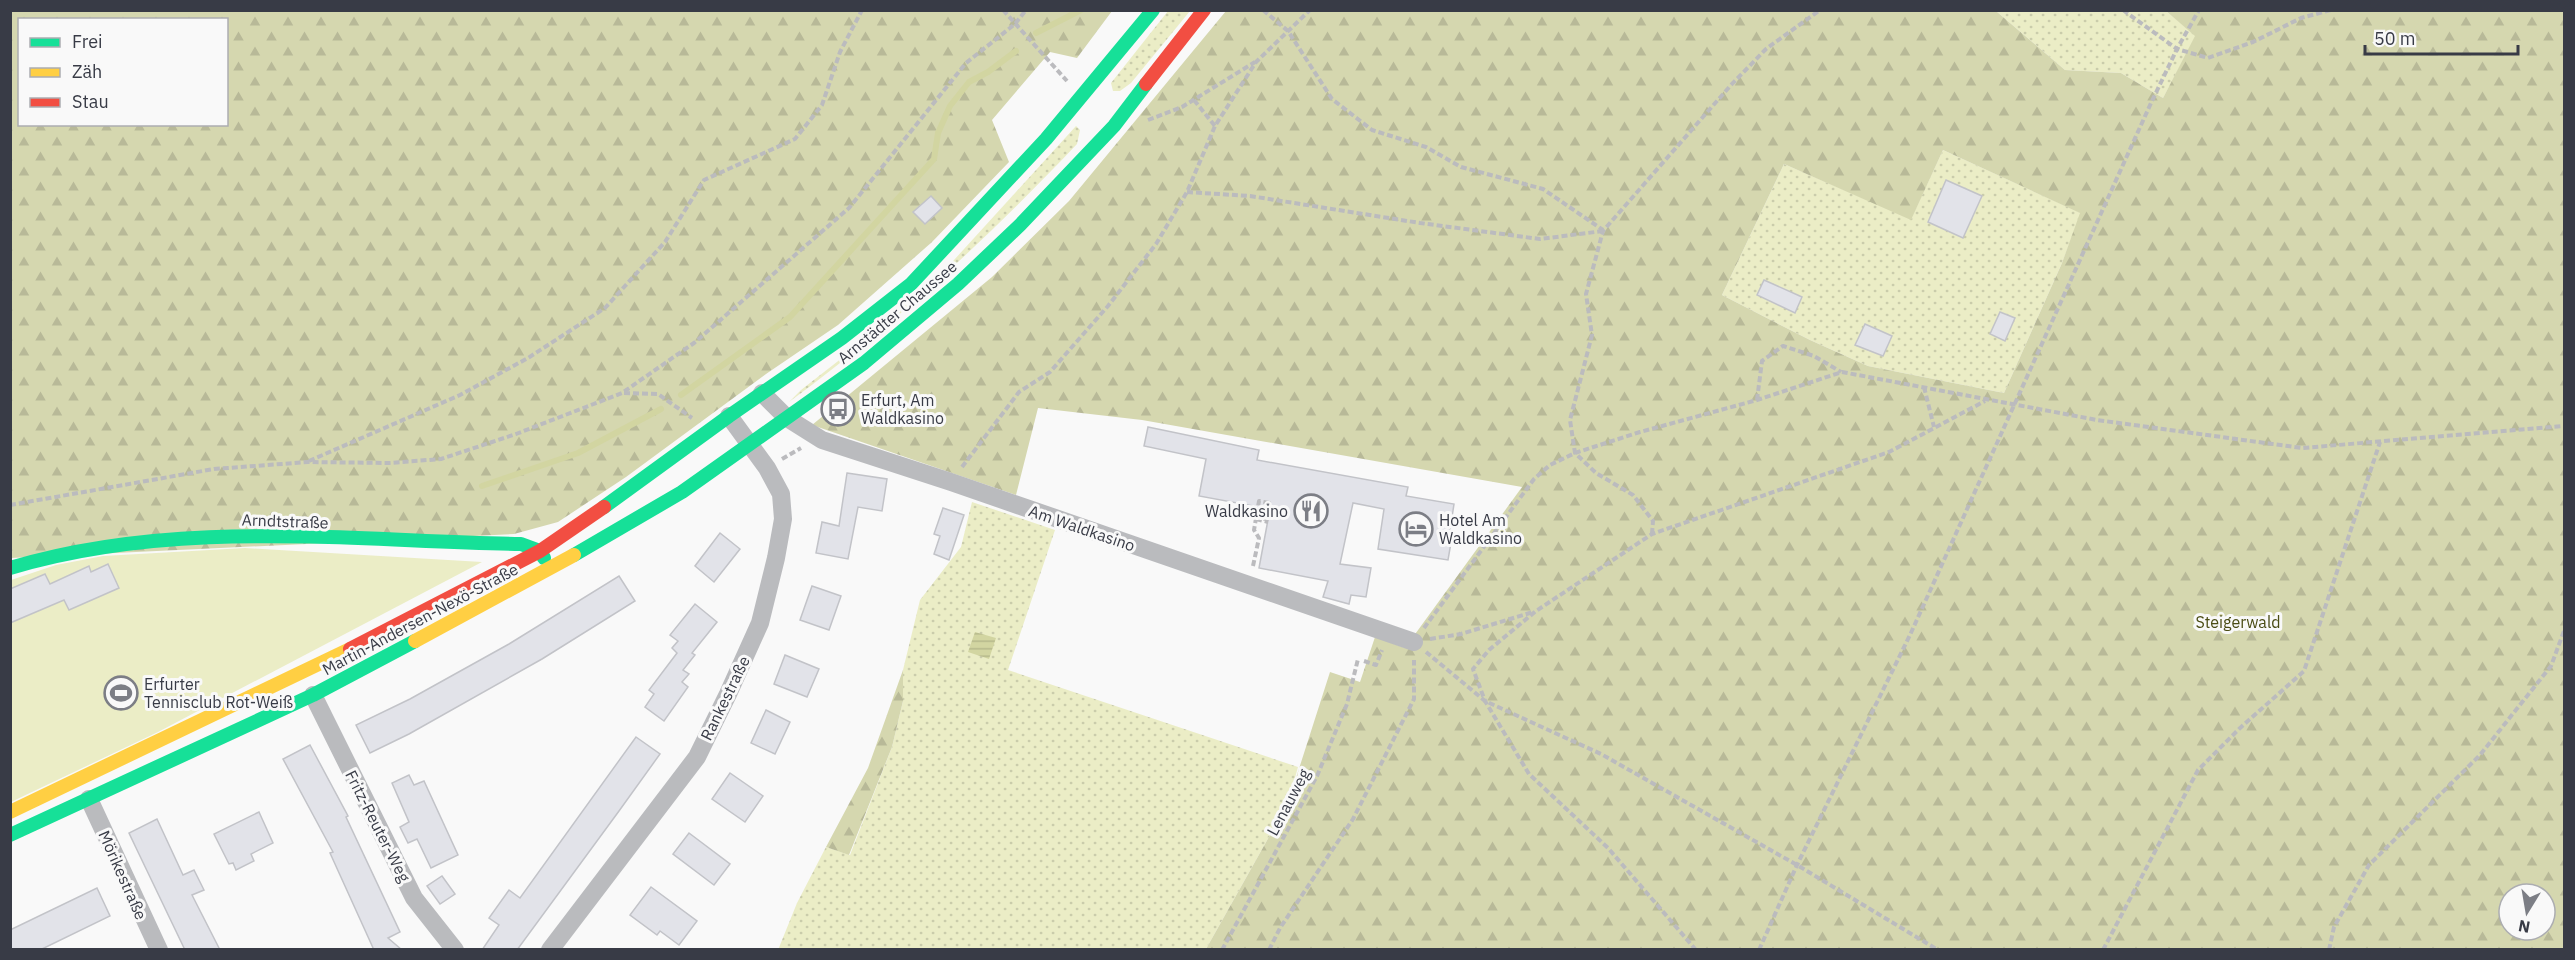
<svg xmlns="http://www.w3.org/2000/svg" width="2575" height="960" viewBox="0 0 2575 960" font-family="'IBM Plex Sans',sans-serif">
<style>
.grass{fill:url(#grass-dots)}
.forest{fill:url(#forest-firs);fill-rule:evenodd}
.park{fill:#ebedc6}
.water{fill:url(#water-rules)}
.lines{fill:none;stroke-linecap:round;stroke-linejoin:round}
.stream{stroke:#d2d5a1;stroke-width:6}
.building{fill:#e2e3e9;stroke:#c2c3c8;stroke-width:1.5}
.path{stroke:#bbbbbe;stroke-width:4;stroke-dasharray:6 3;stroke-linecap:butt}
.street{stroke:#babbbe;stroke-width:18}
.fast{stroke:#16e098;stroke-width:14}
.slow{stroke:#ffcf43;stroke-width:14}
.jam{stroke:#f24e42;stroke-width:14}
.labels{text-anchor:middle;stroke-width:6;stroke-linejoin:round;paint-order:stroke}
.street-label{font-size:16px;fill:#383b46;stroke:#f9f9f9}
.poi-label{font-size:16px;fill:#383b46;stroke:#f9f9f9;text-anchor:start}
.park-label{font-size:16px;fill:#4a4c14;stroke:#f9f9f9}
</style>
<defs>
<pattern id="grass-dots" width="8" height="8" patternUnits="userSpaceOnUse" patternTransform="scale(1.5)"><rect width="8" height="8" fill="#ebedc6"/><path d="M2 2h.1M6 6h.1" fill="none" stroke="#caccab" stroke-width="1.8" stroke-linecap="round"/></pattern>
<pattern id="forest-firs" width="22" height="20" patternUnits="userSpaceOnUse" patternTransform="scale(1.5)"><rect width="22" height="20" fill="#d5d7af"/><path d="M5 1l3.5 6h-7zM16 11l3.5 6h-7z" fill="#b8b998"/></pattern>
<pattern id="water-rules" width="6" height="5" patternUnits="userSpaceOnUse" patternTransform="scale(1.5)"><rect width="6" height="5" fill="#d2d5a1"/><path d="M0 2.5h6" fill="none" stroke="#b5b88c"/></pattern>
</defs>
<rect width="100%" height="100%" fill="#f9f9f9"/>
<g class="grass">
<path d="M1168,11H1190L1131,83L1120,91H1113L1111,83Z"/>
<path d="M1996,11H2166L2196,36L2163,98L2121,73L2065,70Z"/>
<path d="M1076,126L1080,130L1077,144C987,239 895,324 789,402L801,390L874,333L944,271Z"/>
<path d="M1943,150L2081,213L2062,263L2004,393L1868,366L1810,340L1722,295L1784,164L1911,219Z"/>
<path d="M972,502L1055,530L1008,670L1298,767L1288,803L1206,949L778,950L797,903L826,847L850,855L892,747L903,701V670L920,600L961,547Z"/>
</g>
<g class="forest">
<path d="M11,11H1112L1077,58L1050,52L992,120L1009,162L932,242L838,325L766,374L626,477L558,522L514,534L11,558ZM20,20H226V124H20Z"/>
<path d="M1226,11H1996L2065,70L2121,73L2163,98L2195,36L2166,11H2564V949H1206L1288,803L1330,672L1360,682L1375,637L1405,648L1522,487L1142,420L1038,408L1016,495L812,425L992,277L1069,201ZM1943,150L2080,213L2062,263L2004,393L1868,366L1810,340L1722,295L1784,164L1911,220ZM2509,894H2545V930H2509Z"/>
<path d="M903,670V701L892,747L849,855L826,847L868,768Z"/>
</g>
<path class="park" d="M245,548L482,562L158,732L11,802V580L56,565L103,556Z"/>
<path class="water" d="M975,632L996,638L989,659L968,652Z"/>
<g class="lines">
<g class="stream">
<path d="M1036,33L1081,10"/>
<path d="M681,395L790,317L934,159L938,133L950,106L969,82L988,72L1016,51"/>
<path d="M482,486L578,453L661,409"/>
</g>
</g>
<g class="building">
<path d="M1946,180L1982,196L1963,238L1928,222Z"/>
<path d="M931,196L942,208L925,224L913,212Z"/>
<path d="M1764,280L1802,297L1795,313L1757,295Z"/>
<path d="M2000,312L2015,318L2005,341L1990,334Z"/>
<path d="M1865,324L1892,336L1883,356L1855,345Z"/>
<path d="M1148,427L1259,450L1257,460L1408,487L1406,496L1454,504L1449,537H1452L1448,560L1378,549L1384,509L1353,503L1340,564L1371,568L1366,597L1351,595L1349,604L1323,597L1328,581L1259,568L1270,509L1199,496L1206,459L1144,446Z"/>
<path d="M847,473L887,479L882,511L858,507L848,559L816,553L822,522L839,526Z"/>
<path d="M943,508L964,515L949,560L934,554L940,536L934,534Z"/>
<path d="M720,533L740,549L714,582L695,566Z"/>
<path d="M108,564L119,588L69,610L64,600L10,623V589L45,574L50,584L89,566L91,572Z"/>
<path d="M619,576L635,601L542,659L409,734L370,753L356,725L410,699L509,644Z"/>
<path d="M812,586L841,596L829,630L800,620Z"/>
<path d="M695,604L717,622L692,653L695,655L683,670L689,674L682,682L688,687L664,721L645,707L654,694L649,690L677,653L672,648L678,641L670,635Z"/>
<path d="M785,655L819,669L807,697L774,684Z"/>
<path d="M766,710L790,722L775,754L751,743Z"/>
<path d="M636,737L660,754L619,811L517,950H482L499,925L489,918L509,890L520,898Z"/>
<path d="M310,745L348,816L346,817L400,932L388,938L402,950H374L330,853L333,852L283,759Z"/>
<path d="M730,773L763,796L745,822L712,799Z"/>
<path d="M409,775L414,785L424,781L458,855L431,868L417,839L408,843L400,827L409,822L392,783Z"/>
<path d="M259,812L273,843L251,854L254,861L236,870L233,863L229,864L214,834Z"/>
<path d="M157,819L183,875L194,870L204,890L192,895L220,950H185L138,852L129,833Z"/>
<path d="M689,833L730,864L714,885L673,854Z"/>
<path d="M442,876L455,894L440,904L427,886Z"/>
<path d="M651,887L697,921L679,945L660,931L657,935L630,915Z"/>
<path d="M97,888L110,916L40,950H10V930Z"/>
</g>
<g class="lines">
<g class="path">
<path d="M1003,10L1067,81"/>
<path d="M1263,10L1288,31L1332,99L1372,130L1426,147L1461,167L1543,189L1603,230"/>
<path d="M2123,10L2177,49L2208,58L2253,42L2301,18L2331,10"/>
<path d="M1194,100L1215,126"/>
<path d="M1148,120L1182,107L1255,62"/>
<path d="M1187,192L1250,196L1420,223L1540,239L1603,231"/>
<path d="M1924,387L1934,427"/>
<path d="M624,393L658,394L692,418"/>
<path d="M1757,400L1762,361L1783,346L1814,356L1841,372"/>
<path d="M782,459L801,448"/>
<path d="M309,461L460,395L528,358L605,308L665,242L704,180L795,139L822,105L840,52L862,10"/>
<path d="M962,467L1019,392L1050,372L1108,306L1156,244L1187,192L1215,126L1256,62L1310,10"/>
<path d="M10,505L214,469L308,462L389,463L441,459L516,434L622,393L694,343L849,208L966,63L1015,24L1026,10"/>
<path d="M1256,519L1268,522"/>
<path d="M1652,534L1653,521L1633,495L1596,473L1575,453L1570,420L1592,335L1586,294L1603,231L1731,85L1766,49L1820,10"/>
<path d="M1253,566L1259,538L1254,530L1259,501L1269,503L1265,521"/>
<path d="M1424,628L1534,479L1550,465L1575,453L1640,432L1757,400L1842,372L2097,420L2302,448L2564,426"/>
<path d="M1430,639L1461,634L1533,612"/>
<path d="M1426,652L1485,701L1601,754L1797,865L1938,950"/>
<path d="M1364,661L1376,665L1382,650"/>
<path d="M1222,950L1317,776L1347,704L1358,659"/>
<path d="M1269,950L1280,928L1353,819L1414,699V660"/>
<path d="M1696,950L1608,848L1529,774L1485,701L1473,669L1489,650L1536,611L1652,534L1889,452L1985,401"/>
<path d="M1759,950L1797,865L1910,635L2151,103L2177,49L2199,10"/>
<path d="M2103,950L2198,770L2239,729L2304,671L2380,442"/>
<path d="M2329,950L2334,927L2369,865L2480,755L2551,666L2564,631"/>
</g>
<g class="street">
<path d="M762,393L787,418L822,440L951,482L1414,642"/>
<path d="M313,695L414,898L455,950"/>
<path d="M89,799L159,950"/>
<path d="M550,950L697,757L728,694L760,623L776,558L783,519L781,494L767,468L729,416"/>
</g>
<g class="fast">
<path d="M604,507L729,416L842,338L911,284L1046,139L1153,10"/>
<path d="M574,555L682,492L864,363L958,284L1020,225L1114,126L1146,84"/>
<path d="M10,568C177,518 350,541 521,544L540,551L544,558"/>
<path d="M10,835L313,695L415,641"/>
</g>
<g class="slow">
<path d="M415,641L574,555"/>
<path d="M10,812L350,649"/>
</g>
<g class="jam">
<path d="M1146,84L1204,10"/>
<path d="M350,649L540,551L604,507"/>
</g>
</g>
<defs>
<symbol id="bus-ring" viewBox="-11 -11 22 22"><circle r="9.5" fill="#f9f9f9" stroke="#7c7e85" stroke-width="1.5"/><path d="M-5-6H5V4H4V6H2V4H-2V6H-4V4H-5ZM-3.5-4V0h7V-4ZM-3.5 1.2v1.5H-2V1.2ZM2 1.2v1.5H3.5V1.2Z" fill="#7c7e85"/></symbol>
<symbol id="restaurant-ring" viewBox="-11 -11 22 22"><circle r="9.5" fill="#f9f9f9" stroke="#7c7e85" stroke-width="1.5"/><path d="M-5-6h1v4h1v-4h1v4h1v-4h1v5L-1.5 .5V6h-2V.5L-5-1ZM5-6V6H3V1.5H1.5Q1.5-4 5-6Z" fill="#7c7e85"/></symbol>
<symbol id="hotel-ring" viewBox="-11 -11 22 22"><circle r="9.5" fill="#f9f9f9" stroke="#7c7e85" stroke-width="1.5"/><path d="M-6-4.5h1.5V1H6V5H4.5V3h-9V5H-6ZM-4 0a1.8 1.8 0 1 1 3.6 0ZM.5 0V-2.5h3Q6-2.5 6 0Z" fill="#7c7e85"/></symbol>
<symbol id="stadium-ring" viewBox="-11 -11 22 22"><circle r="9.5" fill="#f9f9f9" stroke="#7c7e85" stroke-width="1.5"/><path d="M0-5a6.5 5 0 1 0 0 10a6.5 5 0 1 0 0-10ZM-3.5-1.8h7v3.6h-7Z" fill="#7c7e85"/></symbol>
</defs>
<g fill-rule="evenodd">
<use href="#bus-ring" x="819" y="390" width="38" height="38"/>
<use href="#restaurant-ring" x="1292" y="492" width="38" height="38"/>
<use href="#hotel-ring" x="1397" y="510" width="38" height="38"/>
<use href="#stadium-ring" x="102" y="674" width="38" height="38"/>
</g>
<g class="labels">
<g class="street-label">
<text transform="translate(897 312) rotate(-40)" y="6">Arnstädter Chaussee</text>
<text transform="translate(285 521) rotate(2)" y="6">Arndtstraße</text>
<text transform="translate(1082 528) rotate(19)" y="6">Am Waldkasino</text>
<text transform="translate(420 619) rotate(-28)" y="6">Martin-Andersen-Nexö-Straße</text>
<text transform="translate(725 698) rotate(-64)" y="6">Rankestraße</text>
<text transform="translate(1288 802) rotate(-62)" y="6">Lenauweg</text>
<text transform="translate(378 826) rotate(63)" y="6">Fritz-Reuter-Weg</text>
<text transform="translate(123 875) rotate(66)" y="6">Mörikestraße</text>
</g>
<g class="poi-label">
<text x="861" y="406">Erfurt, Am<tspan x="861" dy="18">Waldkasino</tspan></text>
<text x="1288" y="517" text-anchor="end">Waldkasino</text>
<text x="1439" y="526">Hotel Am<tspan x="1439" dy="18">Waldkasino</tspan></text>
<text x="144" y="690">Erfurter<tspan x="144" dy="18">Tennisclub Rot-Weiß</tspan></text>
</g>
<g class="park-label">
<text x="2238" y="628">Steigerwald</text>
</g>
</g>
<rect width="2575" height="960" fill="none" stroke="#383b46" stroke-width="24"/>
<rect x="18" y="18" width="210" height="108" fill="#f9f9f9" stroke="#acadb1" stroke-width="1.5"/>
<rect x="30" y="38" width="30" height="9" fill="#16e098" stroke="#acadb1" stroke-width="1.5"/>
<text x="72" y="48" font-size="18" fill="#383b46">Frei</text>
<rect x="30" y="68" width="30" height="9" fill="#ffcf43" stroke="#acadb1" stroke-width="1.5"/>
<text x="72" y="78" font-size="18" fill="#383b46">Zäh</text>
<rect x="30" y="98" width="30" height="9" fill="#f24e42" stroke="#acadb1" stroke-width="1.5"/>
<text x="72" y="108" font-size="18" fill="#383b46">Stau</text>
<g transform="translate(2527 912) rotate(191)"><circle r="28" fill="#f9f9f9" stroke="#acadb1" stroke-width="1.5"/>
<path d="M0-4.5L10 22L0 15L-10 22Z" fill="#7c7e85"/>
<text y="-9" font-size="16" font-weight="bold" text-anchor="middle" fill="#383b46">N</text>
</g>
<path d="M2365 45v9h153v-9" fill="none" stroke="#383b46" stroke-width="3"/>
<text x="2374" y="45" font-size="18" fill="#383b46" stroke="#f9f9f9" stroke-width="4.5" paint-order="stroke">50 m</text>
</svg>
